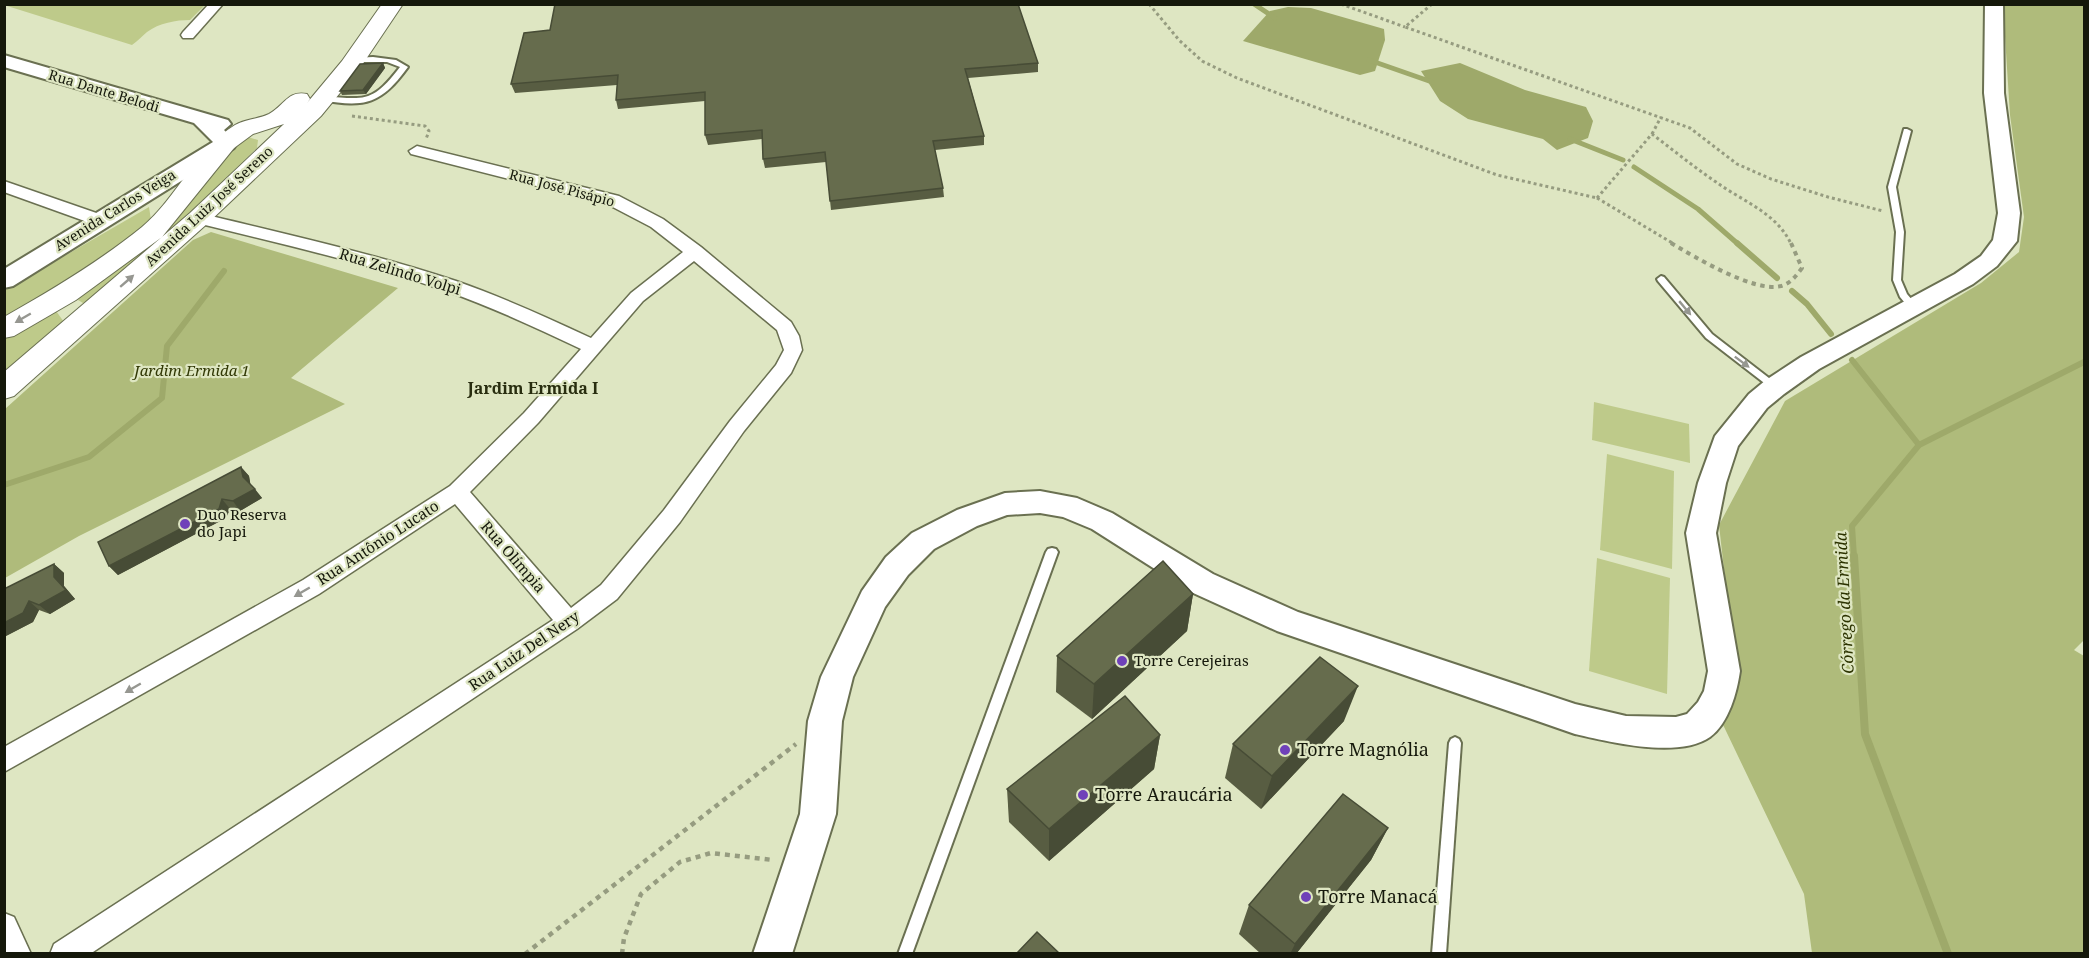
<svg xmlns="http://www.w3.org/2000/svg" width="2089" height="958" viewBox="0 0 2089 958" font-family="'Noto Serif',serif">
<style>
.green{fill:#beca8a}
.forest{fill:#afbb7b}
.water{fill:#9ea96a}
.lines{fill:none;stroke-linecap:round;stroke-linejoin:round}
.stream-far2{stroke:#9ea96a;stroke-width:5}
.stream-far1{stroke:#9ea96a;stroke-width:6}
.stream{stroke:#9ea96a;stroke-width:8}
.lane-casing{stroke:#6a7051;stroke-width:4}
.street-casing{stroke:#6a7051;stroke-width:3}
.secondary-casing{stroke:#6a7051;stroke-width:4}
.primary-casing{stroke:#6a7051;stroke-width:2}
.path-far2{stroke:#969c80;stroke-width:3;stroke-dasharray:3 3;stroke-linecap:butt}
.path-far1{stroke:#969c80;stroke-width:4;stroke-dasharray:4.5 4.5;stroke-linecap:butt}
.path{stroke:#969c80;stroke-width:4.5;stroke-dasharray:5 5;stroke-linecap:butt}
.lane{fill:#fff;fill-rule:evenodd}
.street{fill:#fff;fill-rule:evenodd}
.secondary{fill:#fff;fill-rule:evenodd}
.primary{fill:#fff;fill-rule:evenodd}
.wall{fill:#585d42}
.shaded-wall{fill:#474c36}
.building{fill:#666c4d;stroke:#474c36;stroke-width:1.5}
.oneway{fill:#969791}
.poi-dot{fill:#6f41b9;stroke:#dee6c2;stroke-width:2}
.labels{text-anchor:middle;stroke-width:4.5;stroke-linejoin:round;paint-order:stroke}
.far-street-label{font-size:14px;fill:#15180b;stroke:#dee6c2}
.street-label{font-size:15px;fill:#15180b;stroke:#dee6c2}
.park-label{font-size:15px;font-style:italic;fill:#313805;stroke:#dee6c2}
.poi-label{font-size:15px;fill:#15180b;stroke:#dee6c2;text-anchor:start}
.neighbourhood-label{font-size:16px;font-weight:bold;fill:#282d0f;stroke:#dee6c2}
.water-label{font-size:16px;font-style:italic;fill:#2c3300;stroke:#dee6c2}
.near-poi-label{font-size:18px;fill:#15180b;stroke:#dee6c2;text-anchor:start}
</style>
<rect width="100%" height="100%" fill="#dee6c2"/>
<g class="green">
<path d="M4,5L5,4L205,5L190,20C176,20 159,23 147,32C142,36 138,41 132,45Z"/>
<path d="M248,137L258,140L257,148L175,227L94,299L83,303L78,300L83,293L131,256L184,210L229,145Z"/>
<path d="M149,207L151,220C109,261 55,290 5,319L4,291Z"/>
<path d="M54,308L66,325L5,381V335Z"/>
<path d="M1594,402L1689,424L1690,463L1592,440Z"/>
<path d="M1607,454L1674,471L1672,569L1600,550Z"/>
<path d="M1597,558L1670,578L1667,694L1589,671Z"/>
</g>
<g class="forest">
<path d="M2003,5H2084V640L2074,650L2084,656V953H1812L1804,894L1715,708L1735,667L1719,525L1785,401L1981,283L2019,252L2024,217L2010,115Z"/>
<path d="M211,232L398,288L291,378L345,404L79,536L5,578V409L193,240Z"/>
</g>
<g class="water">
<path d="M1288,7L1311,8L1384,29L1385,40L1375,71L1360,75L1243,41L1270,11Z"/>
<path d="M1460,63L1525,90L1586,107L1593,121L1588,138L1557,150L1543,139L1468,119L1440,101L1421,71Z"/>
</g>
<g class="lines">
<g class="stream-far2">
<path d="M1254,4L1275,18"/>
<path d="M1369,60L1432,82"/>
<path d="M1570,139L1623,160"/>
<path d="M1634,167L1698,209L1738,244"/>
</g>
<g class="stream-far1">
<path d="M1737,243L1777,278"/>
<path d="M1792,291L1807,304L1831,334"/>
<path d="M1852,360L1919,445"/>
<path d="M4,485L89,457L162,398L167,346L224,271"/>
<path d="M1854,557L1852,526L1919,445L2084,362"/>
</g>
<path class="stream" d="M1854,556L1865,734L1948,954"/>
<defs>
<g id="lane">
<path d="M373,57L396,60L408,67C381,104 366,108 321,100L320,98L324,96C366,100 373,102 400,67L387,62H354L350,60L354,58Z"/>
<path d="M1904,129H1907L1911,131L1896,187L1904,232L1901,280L1907,294L1918,307L1913,310L1910,309L1900,297L1893,280L1896,232L1888,187Z"/>
<path d="M1661,276L1664,277L1712,334L1778,385L1780,387L1778,389H1772L1706,338L1658,281L1657,279Z"/>
<path d="M1052,548L1056,549L1058,552L912,954H898L1046,552L1048,549Z"/>
<path d="M1455,737L1459,739L1461,743L1446,954H1432L1449,743L1451,739Z"/>
</g>
<g id="street">
<path d="M209,4H223L193,38H183L181,35L183,32Z"/>
<path d="M417,146L619,196L663,219L701,247L791,322L799,336L802,350L791,373L744,431L680,522L617,599L577,629L90,954H50L54,944L553,620L455,504L319,594L4,772V747L303,580L450,486L524,413L581,349C537,328 492,307 446,291C363,262 278,243 193,222L191,218L193,214L199,213C285,234 372,253 456,281C502,297 546,317 591,338L631,293L683,252L651,227L607,204L411,154L409,151ZM694,261L777,330L784,350L776,365L730,421L664,510L601,585L571,608L470,492L538,423L643,301Z"/>
<path d="M4,181L105,216L107,220L105,224H93L4,192Z"/>
<path d="M4,913L14,917L31,954H4Z"/>
</g>
<g id="secondary">
<path d="M1985,4H2003L2004,93L2020,213L2017,241L1997,266L1973,284L1819,369L1784,394L1767,408L1738,446L1726,483L1716,533L1740,671C1737,692 1729,723 1710,737C1679,759 1609,742 1575,734L1277,631L1191,592L1092,529L1063,517L1040,513L1007,515L977,526L934,549L908,575L885,607L853,677L842,721L836,814L792,954H753L800,814L808,721L821,677L862,591L886,557L912,533L957,510L1005,493L1040,491L1077,498L1112,513L1213,574L1298,612L1575,704L1626,716L1676,717L1687,714L1698,702L1704,691L1708,671L1686,533L1698,483L1715,436L1749,394L1766,380L1801,357L1955,274L1981,256L1993,240L1998,213L1984,93Z"/>
<path d="M4,55L228,120L231,124L224,130L237,143L234,148L13,286L4,288V269L213,142L194,123L4,67Z"/>
</g>
<path id="primary" d="M382,4H403L358,71L321,116L208,223L14,396L4,399V372L190,213L284,124L253,134L234,148L162,237L76,300L14,336L4,338V317C52,290 100,261 142,227C177,198 196,149 235,125C245,119 259,119 269,114C284,106 288,90 307,94L310,99L307,103L342,61Z"/>
</defs>
<use href="#lane" class="lane-casing"/>
<use href="#street" class="street-casing"/>
<use href="#secondary" class="secondary-casing"/>
<use href="#primary" class="primary-casing"/>
<g class="path-far2">
<path d="M1149,4L1179,40L1202,61L1237,78L1497,175L1597,198"/>
<path d="M1341,4L1405,27"/>
<path d="M1432,4L1405,27L1690,128L1737,164L1771,179L1828,197L1883,211"/>
<path d="M352,116L425,126L429,131L426,139"/>
<path d="M1652,134L1661,117"/>
<path d="M1597,198L1674,244"/>
<path d="M1597,198L1652,134C1673,150 1694,167 1716,182C1742,201 1777,213 1791,244"/>
</g>
<path class="path-far1" d="M1671,243C1695,257 1754,293 1781,286C1791,283 1796,276 1802,268L1791,243"/>
<g class="path">
<path d="M525,954L796,744"/>
<path d="M622,954L624,938L641,894L680,862L711,853L773,860"/>
</g>
<use href="#lane" class="lane"/>
<use href="#street" class="street"/>
<use href="#secondary" class="secondary"/>
<use href="#primary" class="primary"/>
</g>
<g class="wall">
<path d="M550,30L1038,63V72L968,78L984,136V145L935,150L943,188L944,197L831,210L826,162L765,168L763,159L762,139L708,145L705,135V101L618,109L616,100L617,85L515,93L511,84Z"/>
<path d="M383,63L385,68L366,94L342,95L340,91Z"/>
<path d="M241,467L249,476L250,484L262,498L240,511L230,509L226,518L118,575L109,566Z"/>
<path d="M54,564L64,573V586L75,599L50,614L39,610L33,622L4,637Z"/>
<path d="M1193,594L1187,631L1092,719L1056,692L1057,656Z"/>
<path d="M1344,721L1261,809L1225,778L1233,744Z"/>
<path d="M1160,735L1154,769L1049,861L1009,822L1007,789Z"/>
<path d="M1388,828L1371,860L1296,954H1261L1239,934L1249,905Z"/>
</g>
<g class="shaded-wall">
<path d="M383,63L385,68L366,94L363,90Z"/>
<path d="M241,467L249,476L251,487L243,477Z"/>
<path d="M255,489L262,498L240,511L233,501Z"/>
<path d="M222,499L230,509L226,518L118,575L109,566Z"/>
<path d="M54,564L64,573V586L75,599L50,614L39,605L54,577Z"/>
<path d="M1193,594L1187,631L1092,719L1094,684Z"/>
<path d="M29,601L39,610L33,622L4,637V623Z"/>
<path d="M1358,686L1344,721L1261,809L1272,776Z"/>
<path d="M1160,735L1154,769L1049,861V829Z"/>
<path d="M1388,828L1371,860L1296,954H1290L1295,944Z"/>
</g>
<g class="building">
<path d="M555,4H1018L1038,63L965,69L984,136L933,141L943,188L830,201L825,152L763,159L762,130L705,135V92L616,100L618,75L511,84L524,33L550,30Z"/>
<path d="M383,63L363,90L340,91L360,64Z"/>
<path d="M241,467L243,477L255,489L233,501L222,499L219,509L109,566L98,542Z"/>
<path d="M1163,561L1193,594L1094,684L1057,656Z"/>
<path d="M54,564V577L66,590L39,605L29,601L23,613L4,623V589Z"/>
<path d="M1320,657L1358,686L1272,776L1233,744Z"/>
<path d="M1125,696L1160,735L1049,829L1007,789Z"/>
<path d="M1343,794L1388,828L1295,944L1249,905Z"/>
<path d="M1037,932L1060,954H1016Z"/>
</g>
<defs><path id="oneway-solid" d="M-6-.8H1V-3.2L6.5 0L1 3.2V.8H-6Z" transform="scale(1.5)"/></defs>
<g class="oneway">
<use href="#oneway-solid" transform="translate(127 281) rotate(-41)"/>
<use href="#oneway-solid" transform="translate(1685 308) rotate(50)"/>
<use href="#oneway-solid" transform="translate(23 318) rotate(150)"/>
<use href="#oneway-solid" transform="translate(1742 362) rotate(37)"/>
<use href="#oneway-solid" transform="translate(302 592) rotate(150)"/>
<use href="#oneway-solid" transform="translate(133 688) rotate(150)"/>
</g>
<g class="poi-dot">
<circle cx="185" cy="524" r="6"/>
<circle cx="1122" cy="661" r="6"/>
<circle cx="1285" cy="750" r="6"/>
<circle cx="1083" cy="795" r="6"/>
<circle cx="1306" cy="897" r="6"/>
</g>
<g class="labels">
<g class="far-street-label">
<text transform="translate(104 91) rotate(17)" y="5">Rua Dante Belodi</text>
<text transform="translate(562 188) rotate(15)" y="5">Rua José Pisápio</text>
<text transform="translate(209 206) rotate(-43)" y="5">Avenida Luiz José Sereno</text>
<text transform="translate(115 210) rotate(-32)" y="5">Avenida Carlos Veiga</text>
</g>
<g class="street-label">
<text transform="translate(400 272) rotate(17)" y="5">Rua Zelindo Volpi</text>
<text transform="translate(378 543) rotate(-33)" y="5">Rua Antônio Lucato</text>
<text transform="translate(513 557) rotate(49)" y="5">Rua Olímpia</text>
<text transform="translate(524 651) rotate(-34)" y="5">Rua Luiz Del Nery</text>
</g>
<g class="park-label">
<text x="192" y="376">Jardim Ermida 1</text>
</g>
<g class="poi-label">
<text x="197" y="520">Duo Reserva<tspan x="197" dy="17">do Japi</tspan></text>
<text x="1134" y="666">Torre Cerejeiras</text>
</g>
<g class="neighbourhood-label">
<text x="533" y="394">Jardim Ermida I</text>
</g>
<g class="water-label">
<text transform="translate(1844 603) rotate(-93)" y="6">Córrego da Ermida</text>
</g>
<g class="near-poi-label">
<text x="1297" y="756">Torre Magnólia</text>
<text x="1095" y="801">Torre Araucária</text>
<text x="1318" y="903">Torre Manacá</text>
</g>
</g>
<rect width="2089" height="958" fill="none" stroke="#15180b" stroke-width="12"/>
</svg>
